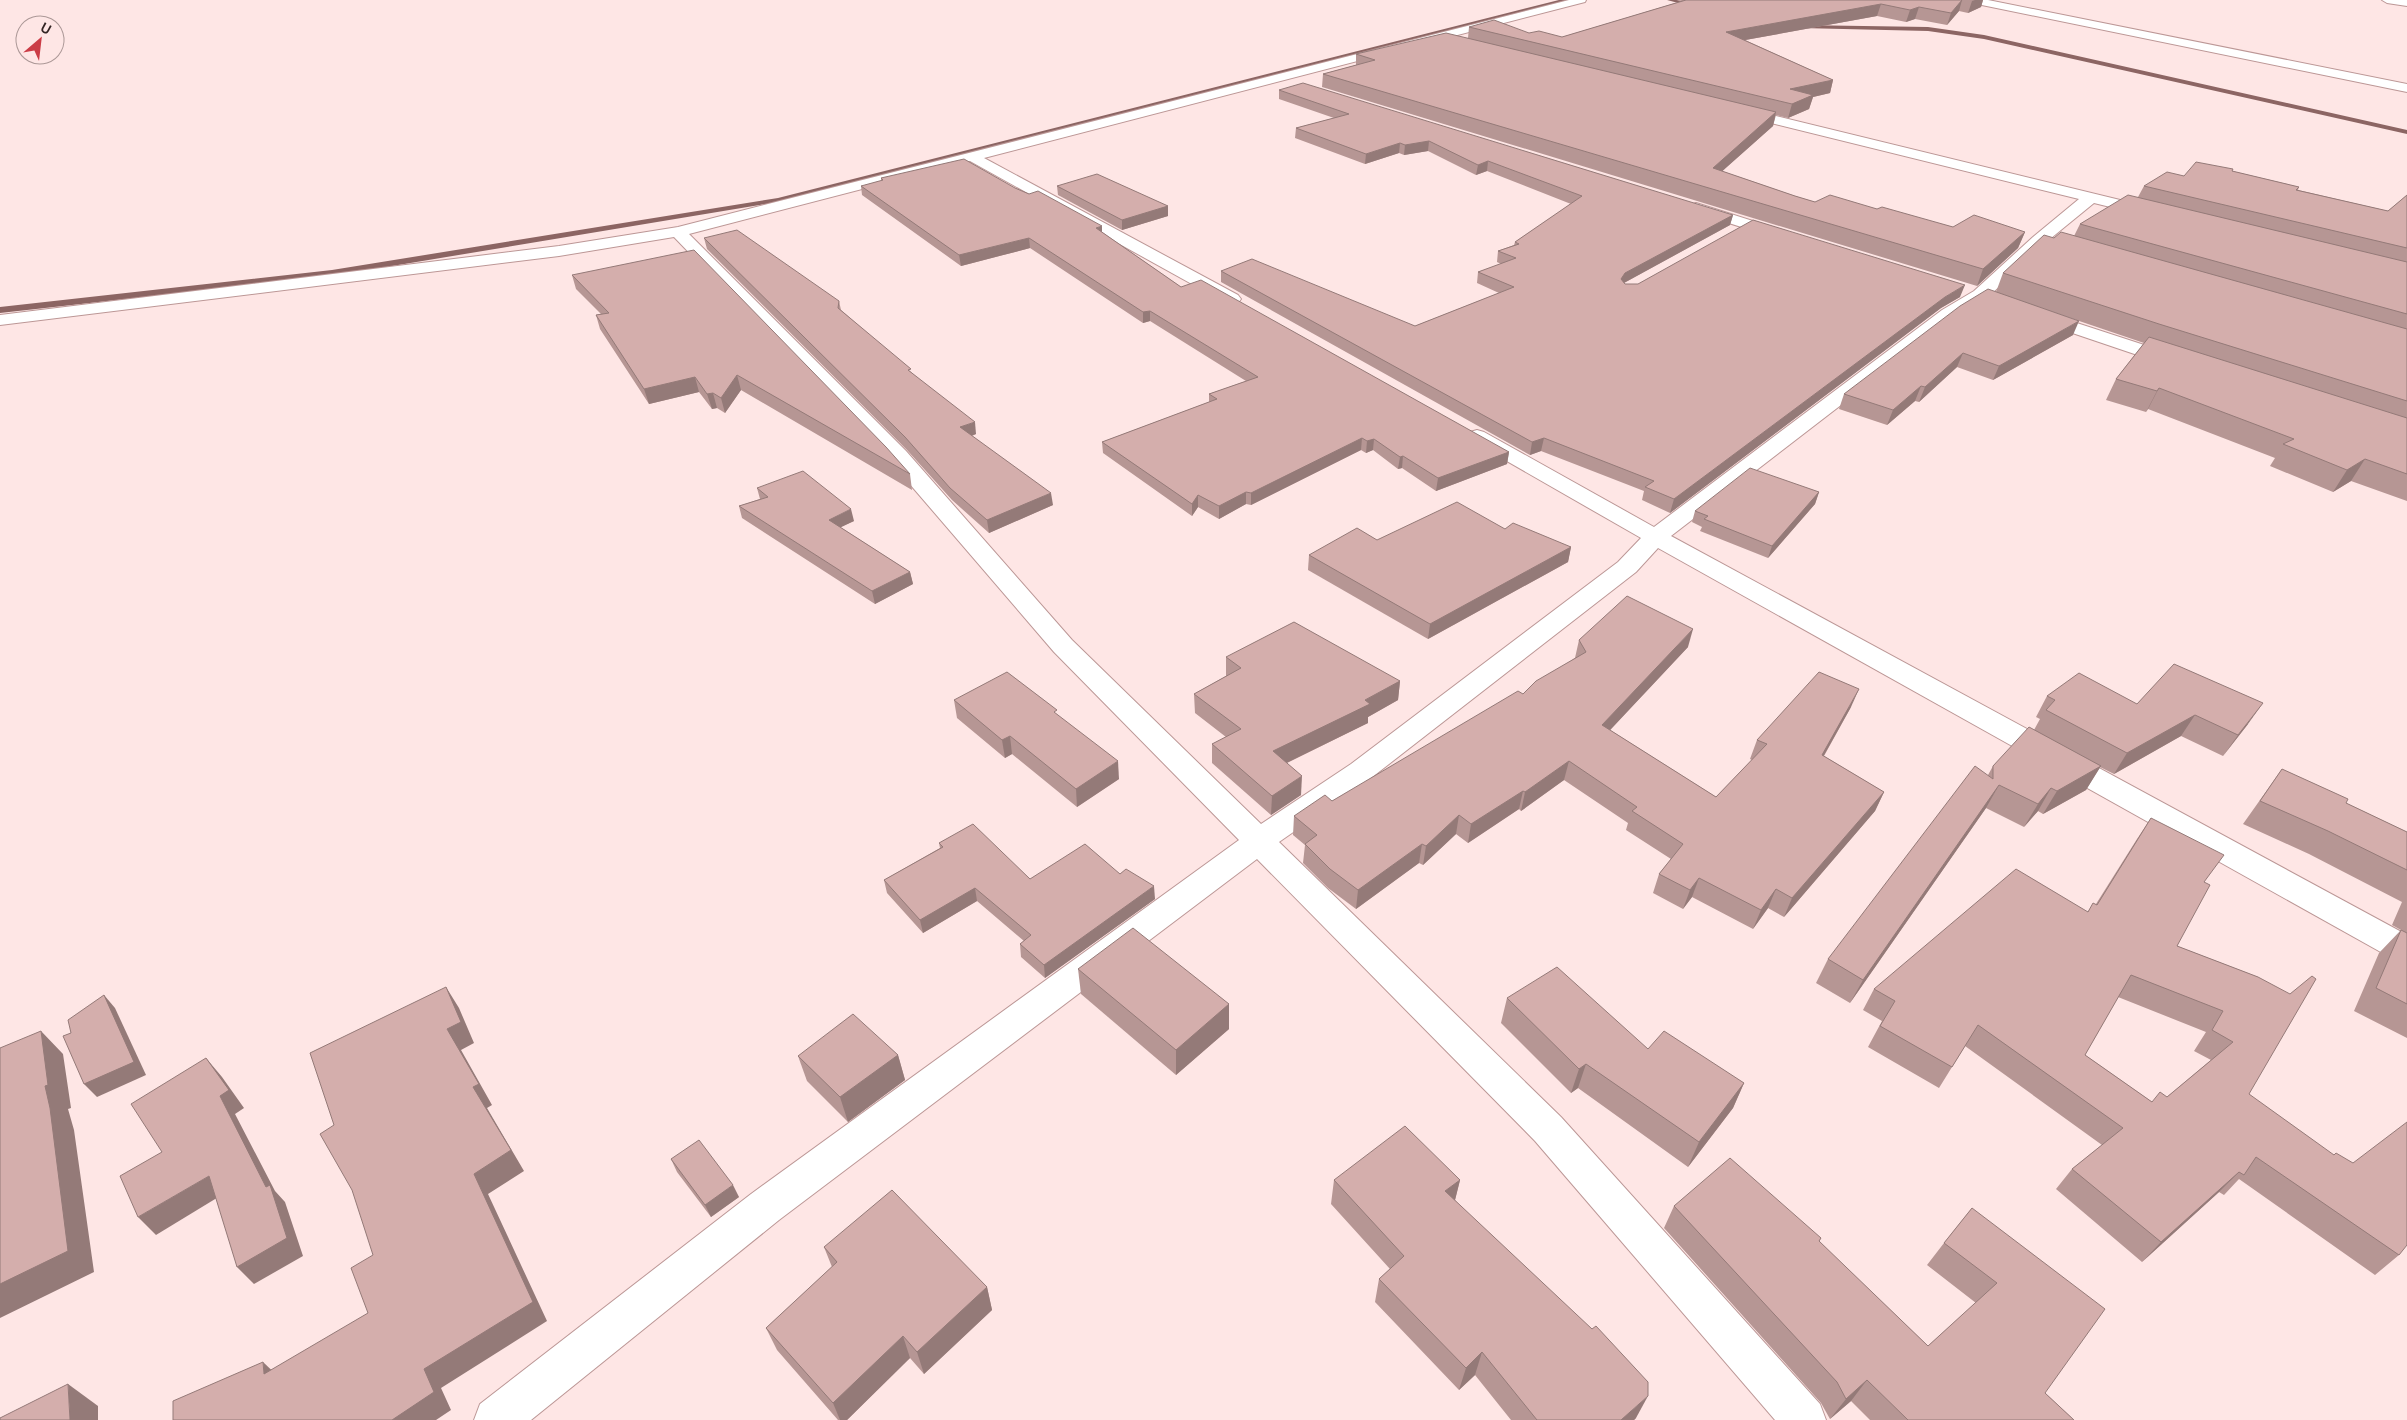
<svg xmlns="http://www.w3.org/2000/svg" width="2407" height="1420" viewBox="0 0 2407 1420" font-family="Overpass,sans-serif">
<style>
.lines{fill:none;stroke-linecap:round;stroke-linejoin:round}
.stream{fill:#8c6563;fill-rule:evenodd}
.minor-casing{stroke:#bc9796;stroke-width:2}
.minor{fill:#fff;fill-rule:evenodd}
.wall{fill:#b69694;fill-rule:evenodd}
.shaded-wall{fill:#947a78}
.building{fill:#d4aeac;stroke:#947a78;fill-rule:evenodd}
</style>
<rect width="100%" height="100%" fill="#fee6e5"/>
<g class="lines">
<g class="stream">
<path d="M1559,0H1568L778,202L332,276L0,313V307L332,270L778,198Z"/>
<path d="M1667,0H1677L1700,6L1697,8Z"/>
<path d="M1799,25L1928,27L1984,35L2407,130V134L1984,39L1928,31L1801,28Z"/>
</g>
<defs>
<g id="minor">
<path d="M1569,0H1586L1585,2L984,158L1238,295L1241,299L1238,303H1226L970,161L689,234L906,451L1072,640L1261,824L1351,764L1618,562L1641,538L1470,440L1467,436L1470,432L1477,430L1484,432L1654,527L1942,310L1974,291L2033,237L2079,199L1734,114L1732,111L1734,108L1739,107L2157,209L2159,212L2157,215L2151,217L2094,203L2045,243L1986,299L1954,318L1671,536L2407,935V964L2395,960L1658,548L1636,572L1371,778L1279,842L1561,1117L1820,1404L1826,1420H1775L1535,1141L1257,859L779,1220L531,1420H474L480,1404L751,1194L1239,840L1054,652L890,461L674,237L559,256L0,325V315L559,246L678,227Z"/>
<path d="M1967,0H1988L2407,84V92L1972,3Z"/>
<path d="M2382,0H2407V6L2387,3Z"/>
<path d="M1696,203L1788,232L1790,235L1788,238L1782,240L1691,211L1688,208L1691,205Z"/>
<path d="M2040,311L2181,357L2184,361L2181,365H2167L2034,320L2031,316L2034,312Z"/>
</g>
</defs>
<use href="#minor" class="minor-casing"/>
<use href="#minor" class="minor"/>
</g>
<g class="wall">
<path d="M1676,0H1983L1981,7L1968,13L1959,11L1947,25L1915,19L1906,22L1877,16L1745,40L1833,80L1830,93L1813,97L1809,109L1788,118L1776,115L1773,126L1722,171L1795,196L1815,202L1877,209L1953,227L2025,232L2018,248L1977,286L1322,87L1323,74L1356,65V54L1468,38L1469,27L1529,33L1562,37L1682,1Z"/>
<path d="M1279,90L1733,215L1730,225L1624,283L1625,284L1960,297L1941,308L1670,513L1642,500L1644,491L1541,451L1530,455L1221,282V271L1415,326L1499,293L1477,283L1478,272L1501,264L1497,262L1498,251L1514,245L1515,242L1571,204L1487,171L1476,175L1428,151L1404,155L1399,153L1365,164L1295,138L1296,128L1334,118L1279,99Z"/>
<path d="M2233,169L2232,171L2299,187L2298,190L2388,211L2407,195V501L2351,481L2333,492L2270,466L2275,458L2148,409L2146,412L2106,400L2116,379L2144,343L2023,302L2073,335L1993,380L1957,367L1919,402L1915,401L1887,425L1839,409L1844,394L1996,292L2003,273L2054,238L2074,236L2080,224L2138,197L2144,186L2184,176Z"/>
<path d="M881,178L1015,188L1102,232L1181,287L1509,452L1507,464L1436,491L1402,468L1398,469L1373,450L1366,453L1361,450L1251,505L1246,504L1219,519L1198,507L1192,516L1103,453L1102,442L1209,402V394L1246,381L1150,321L1143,323L1030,248L961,266L862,195L861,186L881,181Z"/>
<path d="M1057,186L1168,206V216L1122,230L1058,195Z"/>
<path d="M704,238L839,301L841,310L911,372L976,434L972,436L1053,505L989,533L952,500L907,450L707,249Z"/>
<path d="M572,275L910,474L912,490L741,390L725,413L717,408L712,409L699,392L649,404L600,329L596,315L601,314L576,289Z"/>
<path d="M757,488L854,521L840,527L910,572L913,584L875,604L742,518L739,506L760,499Z"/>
<path d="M1819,492L1815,504L1768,558L1700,531L1702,527L1692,522L1695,511Z"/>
<path d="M1505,529L1571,547L1568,562L1428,639L1308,570L1309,555L1377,540Z"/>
<path d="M1579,640L1688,647L1610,730L1716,797L1752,760L1750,759L1757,740L1851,707L1824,756L1884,792L1875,811L1784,917L1768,908L1753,929L1692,897L1683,909L1653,893L1659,874L1671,859L1626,830L1628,823L1564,780L1521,811L1519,809L1468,843L1456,834L1423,865L1419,863L1356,909L1328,888L1303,863L1305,845L1293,835L1294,816L1332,801L1523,694L1575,658Z"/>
<path d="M1226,657L1400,681L1398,700L1368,717V723L1287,763L1301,795L1271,815L1212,763V744L1226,737L1195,713L1194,694L1226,676Z"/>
<path d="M2047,696L2137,704L2248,724L2223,756L2181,736L2114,774L2100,767L2086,790L2043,814L2038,811L2024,827L1986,808L1850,1003L1816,983L1828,959L1988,775L1993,766L2034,730L2040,719L2036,717Z"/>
<path d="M954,700L1057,715L1119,779L1077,807L1012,754L1005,758L957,718Z"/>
<path d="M2282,769L2346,803L2407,832V1038L2354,1011L2379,953L2401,930L2392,925L2402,902L2309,854L2243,824Z"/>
<path d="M2151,818L2204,882L2177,946L2258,977L2249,1094L2399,1255L2375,1275L2239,1179L2224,1195L2219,1192L2142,1262L2056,1189L2072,1169L2102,1145L1965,1046L1939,1088L1868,1047L1882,1021L1863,1010L1874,989L2087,912L2096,904L2137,839ZM2118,997L2206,1032L2194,1051L2211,1060L2167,1097L2152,1102L2085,1055Z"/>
<path d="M939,843L1030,879L1120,874L1155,899L1045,978L1021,957L1020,944L1024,941L977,901L923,933L887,893L884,880L940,848Z"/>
<path d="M1078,969L1229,1004V1029L1176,1075L1081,994Z"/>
<path d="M1507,998L1648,1049L1744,1083L1733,1108L1688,1167L1578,1088L1571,1093L1501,1023Z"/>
<path d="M898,1055L905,1080L848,1122L807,1081L798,1056Z"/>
<path d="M671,1159L739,1197L711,1217L677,1172Z"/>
<path d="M1334,1180H1460L1455,1200L1636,1418L1634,1420H1511L1475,1375L1459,1390L1375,1302L1379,1279L1390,1269L1331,1204Z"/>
<path d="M1674,1206L1821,1238L1819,1242L1928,1346L1976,1303L1927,1265L1944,1243L1972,1208L2045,1393L2074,1420H1870L1851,1401L1830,1419L1821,1403L1664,1228Z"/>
<path d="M824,1247L987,1287L992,1310L924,1374L910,1358L847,1420H838L777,1350L766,1328L832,1267Z"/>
</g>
<g class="shaded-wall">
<path d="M1962,0L1959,11L1947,25L1951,13Z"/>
<path d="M1975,0H1983L1981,7L1968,13L1972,1Z"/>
<path d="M1881,4L1877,16L1723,44L1726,32Z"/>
<path d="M1919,7L1915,19L1906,22L1910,10Z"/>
<path d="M1833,80L1830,93L1813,97L1809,109L1788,118L1792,104L1790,89Z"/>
<path d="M1776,112L1773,126L1709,183L1713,168Z"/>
<path d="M1429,141L1428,151L1404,155L1405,145Z"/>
<path d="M1400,143L1399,153L1365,164L1366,154Z"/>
<path d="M1488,161L1487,171L1476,175L1478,165Z"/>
<path d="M1168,206V216L1122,230V220Z"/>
<path d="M1733,215L1730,225L1622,284L1621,279L1625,273Z"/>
<path d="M1102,226V236L1096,228Z"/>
<path d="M2025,232L2018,248L1977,286L1983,269Z"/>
<path d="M1029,238L1030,248L961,266L959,255Z"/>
<path d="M1965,285L1960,297L1941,308L1670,513L1674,499L1945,297Z"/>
<path d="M1150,311V321L1143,323V312Z"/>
<path d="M2079,321L2073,335L1993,380L1999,366Z"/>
<path d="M1963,353L1957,367L1919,402L1925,387Z"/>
<path d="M737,375L741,390L725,413L721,398Z"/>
<path d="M695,377L699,392L649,404L644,389Z"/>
<path d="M1921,386L1915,401L1887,425L1893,410Z"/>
<path d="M2159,388L2148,409L2146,412L2157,391Z"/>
<path d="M713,393L717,408L712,409L707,394Z"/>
<path d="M975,422L976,434L961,439L960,427Z"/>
<path d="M1362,438L1361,450L1251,505V493Z"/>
<path d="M1544,438L1541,451L1530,455L1532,442Z"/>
<path d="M1374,439L1373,450L1366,453L1367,441Z"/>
<path d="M1509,452L1507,464L1436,491L1438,478Z"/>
<path d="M1403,456L1402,468L1398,469L1400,457Z"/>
<path d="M2365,459L2351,481L2333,492L2347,470Z"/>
<path d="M1246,492V504L1219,519V506Z"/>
<path d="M1819,492L1815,504L1768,558L1772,546Z"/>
<path d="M1051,493L1053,505L989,533L987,520Z"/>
<path d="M1198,495V507L1192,516V504Z"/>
<path d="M851,509L854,521L831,532L829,520Z"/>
<path d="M1571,547L1568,562L1428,639L1430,624Z"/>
<path d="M910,572L913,584L875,604L872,591Z"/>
<path d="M1693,629L1688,647L1597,744L1602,725Z"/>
<path d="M1400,681L1398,700L1368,717V723L1272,770L1273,751Z"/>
<path d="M1859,689L1851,707L1814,773L1822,755Z"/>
<path d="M2263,703L2248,724L2223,756L2238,735Z"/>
<path d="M2195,715L2181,736L2114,774L2127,753Z"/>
<path d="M1010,736L1012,754L1005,758L1002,740Z"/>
<path d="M1118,761L1119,779L1077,807L1076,789Z"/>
<path d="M1569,761L1564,780L1521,811L1525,792Z"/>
<path d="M2101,766L2086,790L2043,814L2057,791Z"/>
<path d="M1302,776L1301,795L1271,815L1272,796Z"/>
<path d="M1999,785L1986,808L1850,1003L1863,980Z"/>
<path d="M2051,788L2038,811L2024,827L2038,804Z"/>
<path d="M1523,791L1519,809L1468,843L1471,824Z"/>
<path d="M1884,792L1875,811L1784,917L1792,898Z"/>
<path d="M1459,815L1456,834L1423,865L1426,846Z"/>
<path d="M1422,844L1419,863L1356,909L1358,890Z"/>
<path d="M1699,878L1692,897L1683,909L1690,890Z"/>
<path d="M1154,886L1155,899L1045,978L1044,965Z"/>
<path d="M975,888L977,901L923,933L920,920Z"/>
<path d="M1776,889L1768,908L1753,929L1761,910Z"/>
<path d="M446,987L459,1008L474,1043L461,1050L492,1105L487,1108L524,1171L488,1194L547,1321L441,1388L451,1410L436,1420H392L424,1369L474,1174L473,1087L447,1029Z"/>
<path d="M104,995L115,1008L146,1075L97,1097L84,1084Z"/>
<path d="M1229,1004V1029L1176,1075V1050Z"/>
<path d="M41,1031L63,1054L71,1108L68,1109L74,1130L94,1272L0,1318V1284L45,1086Z"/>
<path d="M898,1055L905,1080L848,1122L840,1097Z"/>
<path d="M206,1058L222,1077L244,1108L235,1114L275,1191L285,1202L303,1256L254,1284L237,1267L220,1096Z"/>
<path d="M1586,1064L1578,1088L1571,1093L1579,1069Z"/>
<path d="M1744,1083L1733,1108L1688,1167L1699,1142Z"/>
<path d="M2239,1172L2219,1192L2142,1262L2161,1242Z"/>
<path d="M209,1176L225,1193L156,1235L138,1217Z"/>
<path d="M1460,1180L1454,1204L1445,1191Z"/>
<path d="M733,1185L739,1197L711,1217L705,1205Z"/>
<path d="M987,1287L992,1310L924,1374L917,1352Z"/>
<path d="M903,1336L910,1358L847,1420H840L833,1403Z"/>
<path d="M1482,1352L1475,1375L1459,1390L1466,1368Z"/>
<path d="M263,1362L283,1381L264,1374Z"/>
<path d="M1867,1380L1851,1401L1830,1419L1846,1399Z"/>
<path d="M68,1384L98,1406V1420H70Z"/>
<path d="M1648,1396L1636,1418L1634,1420H1621Z"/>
</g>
<g class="building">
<path d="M1686,0H1962L1951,13L1919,7L1910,10L1881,4L1726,32L1833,80L1790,89L1813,95L1792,104L1469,27L1494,20L1529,33L1539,31L1562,37Z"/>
<path d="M1446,33L1776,112L1713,168L1795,196L1815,202L1830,195L1877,209L1882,207L1953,227L1974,215L2025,232L1983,269L1323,74L1375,60L1356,54Z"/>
<path d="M1303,83L1733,215L1625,273L1621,279L1625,284H1638L1753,220L1965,285L1945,297L1674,499L1645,487L1654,481L1544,438L1532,442L1221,271L1252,259L1415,326L1514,287L1478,272L1516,258L1498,251L1519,244L1515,242L1582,196L1488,161L1478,165L1429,141L1405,145L1400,143L1366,154L1296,128L1349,114L1279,90Z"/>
<path d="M964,159L1015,188L1029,194L1038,191L1102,226L1096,228L1181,287L1201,280L1509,452L1438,478L1403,456L1400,457L1374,439L1367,441L1362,438L1251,493L1246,492L1219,506L1198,495L1192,504L1102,442L1217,399L1209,394L1258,377L1150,311L1143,312L1029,238L959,255L861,186L883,180L881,178Z"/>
<path d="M2196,162L2233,169L2232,171L2299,187L2296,190L2388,211L2407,195V248L2144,186L2167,172L2184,176Z"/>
<path d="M1097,174L1168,206L1122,220L1057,186Z"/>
<path d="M2128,195L2407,262V314L2080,224Z"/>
<path d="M737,230L839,301L838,308L911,369L908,370L975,422L960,427L1051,493L987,520L950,488L905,437L704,238Z"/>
<path d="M2061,232L2407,329V401L2159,324L2003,273L2044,235L2054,238Z"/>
<path d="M694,250L886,447L910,474L737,375L721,398L713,393L707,394L695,377L644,389L596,315L609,313L572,275Z"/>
<path d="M1988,289L2079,321L1999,366L1963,353L1925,387L1921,386L1893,410L1844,394L1960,306Z"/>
<path d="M2149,337L2407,418V474L2365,459L2347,470L2283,444L2294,439L2159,388L2157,391L2116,379Z"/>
<path d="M1750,468L1819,492L1772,546L1704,519L1708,516L1695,511Z"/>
<path d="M803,471L851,509L829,520L910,572L872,591L739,506L768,497L757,488Z"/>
<path d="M1457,502L1505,529L1513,523L1571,547L1430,624L1309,555L1357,528L1377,540Z"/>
<path d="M1627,596L1693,629L1602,725L1716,797L1767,744L1757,740L1819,672L1859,689L1822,755L1884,792L1792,898L1776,889L1761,910L1699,878L1690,890L1659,874L1683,844L1632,811L1637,807L1569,761L1525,792L1523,791L1471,824L1459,815L1426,846L1422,844L1358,890L1330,869L1305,844L1317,835L1294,816L1325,795L1332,801L1518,691L1523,694L1536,681L1586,652L1579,640Z"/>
<path d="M1294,622L1400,681L1365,700L1370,704L1273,751L1302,776L1272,796L1212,744L1241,729L1194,694L1241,668L1226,657Z"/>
<path d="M2174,664L2263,703L2238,735L2195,715L2127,753L2046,710L2055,700L2047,696L2079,673L2137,704Z"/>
<path d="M1007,672L1057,710L1054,712L1118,761L1076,789L1010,736L1002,740L954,700Z"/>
<path d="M2029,727L2101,766L2057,791L2051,788L2038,804L1999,785L1863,980L1828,959L1975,766L1993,779V766Z"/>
<path d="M2282,769L2348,799L2346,803L2407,832V870L2328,831L2260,801Z"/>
<path d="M2151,818L2224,855L2204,882L2210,885L2177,946L2258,977L2290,994L2312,976L2316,979L2249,1094L2334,1155L2336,1153L2353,1163L2407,1122V1245L2399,1255L2256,1157L2244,1175L2239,1172L2161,1242L2072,1169L2123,1128L1978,1025L1952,1067L1880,1026L1895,1001L1874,989L2016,869L2088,912L2093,903L2097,905ZM2131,975L2223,1011L2212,1030L2233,1042L2167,1097L2160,1092L2152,1102L2085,1055Z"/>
<path d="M973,824L1030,879L1085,844L1120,874L1126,869L1154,886L1044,965L1020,944L1031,935L975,888L920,920L884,880L943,847L939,843Z"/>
<path d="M1133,928L1229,1004L1176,1050L1078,969Z"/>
<path d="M2401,930L2407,933V1004L2376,988Z"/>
<path d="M1557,967L1648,1049L1664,1031L1744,1083L1699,1142L1586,1064L1579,1069L1507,998Z"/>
<path d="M446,987L461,1022L447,1029L479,1084L473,1087L511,1150L474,1174L533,1302L424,1369L434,1392L392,1420H173V1401L263,1362L264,1374L368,1313L351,1268L373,1255L352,1190L320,1134L334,1125L310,1053Z"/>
<path d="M104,995L134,1062L84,1084L63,1036L71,1033L68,1020Z"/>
<path d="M853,1014L898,1055L840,1097L798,1056Z"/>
<path d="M41,1031L48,1085L45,1086L50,1108L68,1251L0,1284V1048Z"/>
<path d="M206,1058L229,1090L220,1096L266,1187L270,1185L287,1238L237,1267L209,1176L138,1217L120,1176L162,1152L131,1104Z"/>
<path d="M1405,1126L1460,1180L1445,1191L1592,1329L1596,1326L1648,1382V1396L1621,1420H1537L1482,1352L1466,1368L1379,1279L1404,1256L1334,1180Z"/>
<path d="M699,1140L733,1185L705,1205L671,1159Z"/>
<path d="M1730,1158L1821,1238L1819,1241L1928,1346L1997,1283L1944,1243L1972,1208L2105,1309L2045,1393L2074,1420H1908L1867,1380L1846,1399L1837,1382L1674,1206Z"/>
<path d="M892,1190L987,1287L917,1352L903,1336L833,1403L766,1328L837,1262L824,1247Z"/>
<path d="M68,1384L70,1420H0V1418Z"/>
</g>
<g transform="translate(40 40) rotate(28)"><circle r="24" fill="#fee6e5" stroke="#ac9897"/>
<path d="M0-4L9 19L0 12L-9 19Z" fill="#cb3c46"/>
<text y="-8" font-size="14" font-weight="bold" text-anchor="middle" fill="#322423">U</text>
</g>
</svg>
